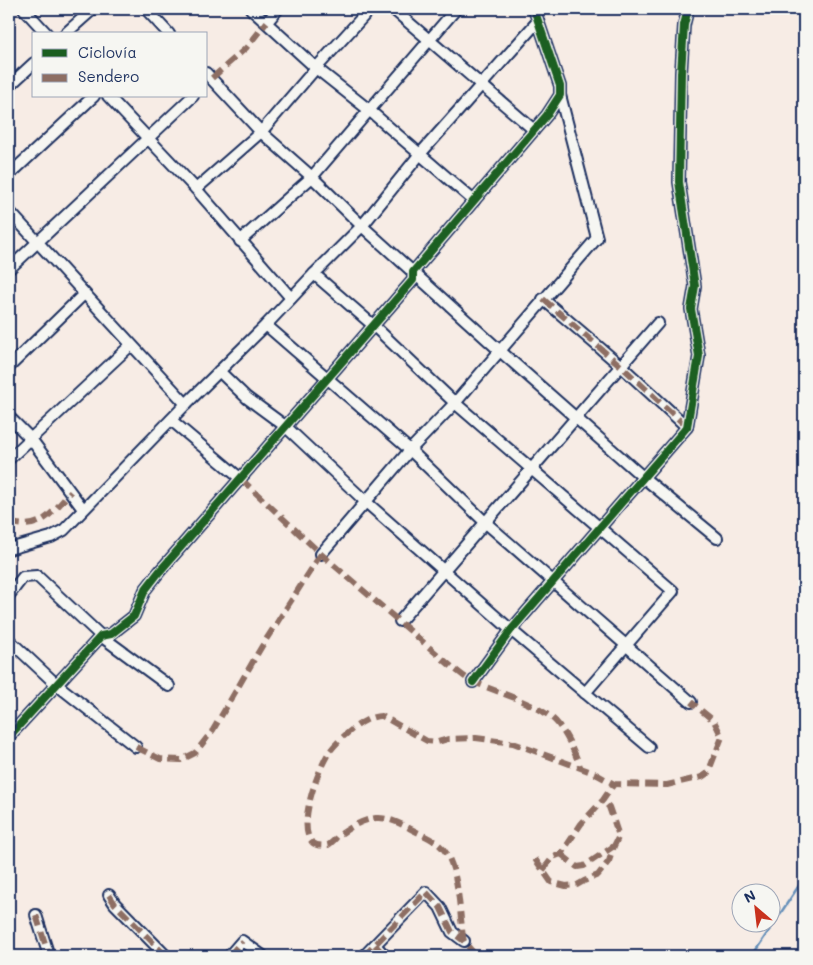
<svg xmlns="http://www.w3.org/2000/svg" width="813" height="965" viewBox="0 0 813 965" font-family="Mali,sans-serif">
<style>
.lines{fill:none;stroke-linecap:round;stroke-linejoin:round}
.stream{stroke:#658fb9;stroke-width:2.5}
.minor-casing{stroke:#1b2f5e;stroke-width:14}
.minor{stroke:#f6f6f2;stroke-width:10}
.quiet{stroke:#8d6e63;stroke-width:6;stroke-dasharray:12 6;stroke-linecap:butt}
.cycleway-casing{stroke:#f6f6f2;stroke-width:11}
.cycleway{stroke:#1b5e20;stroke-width:8}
</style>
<rect width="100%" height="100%" fill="#f7ece5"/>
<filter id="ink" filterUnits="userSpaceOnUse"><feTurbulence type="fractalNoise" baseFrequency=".02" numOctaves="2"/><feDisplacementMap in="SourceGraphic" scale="10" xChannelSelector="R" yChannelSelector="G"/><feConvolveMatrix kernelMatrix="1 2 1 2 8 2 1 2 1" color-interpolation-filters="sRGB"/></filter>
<g filter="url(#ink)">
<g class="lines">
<path class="stream" d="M752,956L804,878"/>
<defs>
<g id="minor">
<path d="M24,9L47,34"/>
<path d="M146,9L169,34"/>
<path d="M251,9L316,68L369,110L474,201"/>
<path d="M393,9L534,130"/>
<path d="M267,22L278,9"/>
<path d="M65,34L93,9"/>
<path d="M206,73L261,132L312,177L362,226L499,350L644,478L717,538"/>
<path d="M9,86L34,63"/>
<path d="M108,96L196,189L291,298"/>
<path d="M9,175L94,96"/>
<path d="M196,189L261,132L316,68L370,9"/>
<path d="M9,211L186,404"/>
<path d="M240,241L312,177L456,9"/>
<path d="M9,269L193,96"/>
<path d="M314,274L374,326L455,403L673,591L585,693"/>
<path d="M543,299L621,366L687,427"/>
<path d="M266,325L410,450L486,523L691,702"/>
<path d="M9,367L84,294"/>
<path d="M219,371L247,398L285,426L366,502L511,630L649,747"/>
<path d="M9,417L31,439L83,509"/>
<path d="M171,420L241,479"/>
<path d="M9,459L131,345"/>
<path d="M9,549L51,537L64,530L186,404L266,325L314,274L362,226L420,154L538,21"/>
<path d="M321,554L410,450L455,403L597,238L560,95"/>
<path d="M9,595L23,577L37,576L101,636L169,686"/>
<path d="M400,621L658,323"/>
<path d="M9,640L56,684L136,747"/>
<path d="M473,682L511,630L687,427L699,356L691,309L695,286L679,182L681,73L684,25L688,9"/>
<path d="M12,733L101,636L111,634L134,616L145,590L159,572L413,280V272L547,115L560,95V86L534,9"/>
<path d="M109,895L115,904L166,956"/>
<path d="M36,915L49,956"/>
<path d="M375,945L385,956"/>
<path d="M229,956L242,941L263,956"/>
<path d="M364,956L426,892L440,907L452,932L464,941"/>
</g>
</defs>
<use href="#minor" class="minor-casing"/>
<use href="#minor" class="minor"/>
<g class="quiet">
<path d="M212,78L246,48L267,22"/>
<path d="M543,299L621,366L687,427L685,429"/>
<path d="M241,479L321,554L452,667C459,672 466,679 474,682C496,692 543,705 558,724C568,737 575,753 581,769"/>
<path d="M9,522C41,532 51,513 71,492"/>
<path d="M136,747L160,759L181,760L195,753L213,730L262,646L321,554"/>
<path d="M561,854L577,867L584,866L614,846"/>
<path d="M535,859L551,882L566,886L577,885L584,881L598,875L609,861L614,846L619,836L609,807L603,800"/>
<path d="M543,870L553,857L561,854L581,824L603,800L614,784"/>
<path d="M109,895L115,904L166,956"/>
<path d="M36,915L49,956"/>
<path d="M375,945L385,956"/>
<path d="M229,956L242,941"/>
<path d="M364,956L426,892L440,907L452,932L464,941"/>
<path d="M475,956C473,950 467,947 464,941C462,935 462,925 461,919C459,899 457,874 448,856C442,844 431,839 419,833C406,827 391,817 376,818C362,820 351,827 339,835C336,838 332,843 328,845C323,846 317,846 313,843C295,829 319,766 330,751C340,738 365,715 382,716L427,741L438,742L448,739L476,738L513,743L594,773L614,784L667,785L702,777L708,773L722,737L714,721L691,702"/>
</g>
<defs>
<g id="cycleway">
<path d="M473,682L511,630L687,427L699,356L691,309L695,286L679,182L681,73L684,25L688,9"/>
<path d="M12,733L101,636L111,634L134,616L145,590L159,572L413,280V272L547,115L560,95V86L534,9"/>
</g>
</defs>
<use href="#cycleway" class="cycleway-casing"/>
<use href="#cycleway" class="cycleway"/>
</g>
</g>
<rect width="813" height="965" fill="none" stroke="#f6f6f2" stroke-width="30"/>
<rect x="15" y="15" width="783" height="935" fill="none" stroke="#1b2f5e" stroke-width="2" filter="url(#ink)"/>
<rect x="32" y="32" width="175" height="65" fill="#f6f6f2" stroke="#9ea6b7"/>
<rect x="42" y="49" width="25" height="8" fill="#1b5e20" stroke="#9ea6b7"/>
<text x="78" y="58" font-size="15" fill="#1b2f5e">Ciclovía</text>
<rect x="42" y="74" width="25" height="8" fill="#8d6e63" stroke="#9ea6b7"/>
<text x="78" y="82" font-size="15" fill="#1b2f5e">Sendero</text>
<g transform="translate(756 908) rotate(332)"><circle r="24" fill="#f6f6f2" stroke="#9ea6b7"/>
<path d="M0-4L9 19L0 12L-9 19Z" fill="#c8321e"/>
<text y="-8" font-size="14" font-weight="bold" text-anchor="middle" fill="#1b2f5e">N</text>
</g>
</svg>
